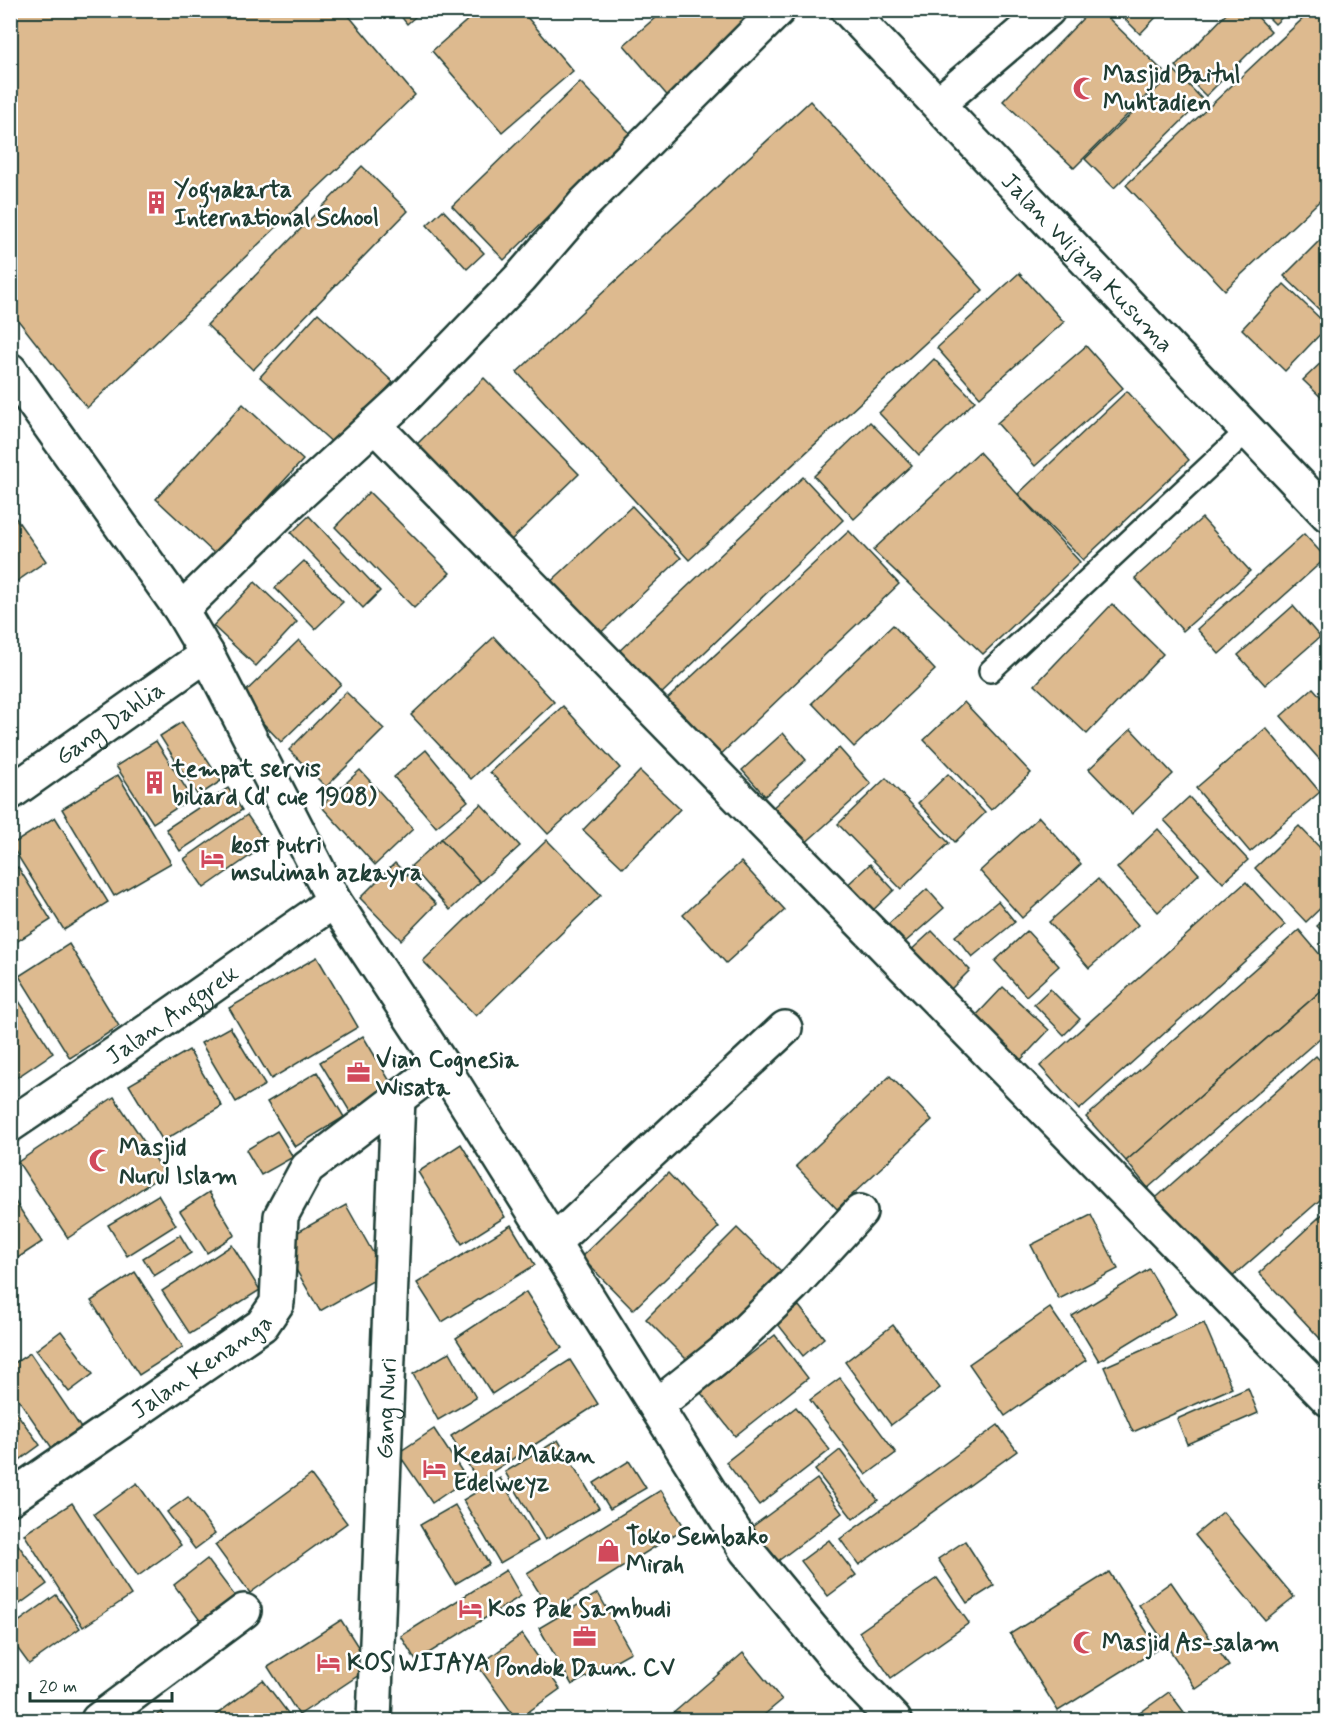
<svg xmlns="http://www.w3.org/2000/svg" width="1338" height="1731" viewBox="0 0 1338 1731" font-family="Mynerve,sans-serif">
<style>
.building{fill:#ddba8f;stroke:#1f3d34;stroke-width:1.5}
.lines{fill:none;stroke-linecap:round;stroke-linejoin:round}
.lane-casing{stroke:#1f3d34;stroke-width:26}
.street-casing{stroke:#1f3d34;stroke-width:38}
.lane{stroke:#fff;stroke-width:21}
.street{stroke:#fff;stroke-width:33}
.labels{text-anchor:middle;stroke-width:5;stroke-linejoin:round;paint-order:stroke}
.poi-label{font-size:24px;font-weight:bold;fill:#1f3d34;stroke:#fff;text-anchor:start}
.street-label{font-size:24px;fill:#1f3d34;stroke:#fff}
</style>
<rect width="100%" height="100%" fill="#fff"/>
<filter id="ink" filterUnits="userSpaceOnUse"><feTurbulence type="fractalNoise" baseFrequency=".0167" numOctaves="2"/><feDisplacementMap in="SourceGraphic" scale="12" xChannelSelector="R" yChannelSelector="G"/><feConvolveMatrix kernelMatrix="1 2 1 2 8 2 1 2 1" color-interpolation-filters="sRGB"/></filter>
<g filter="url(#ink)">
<g class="building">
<path d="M10,10H344L415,95L87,408L10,310Z"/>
<path d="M396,10H423L407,24Z"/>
<path d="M479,10H521L573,71L502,132L432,51Z"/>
<path d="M664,10H766L671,100L624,45Z"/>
<path d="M1091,10H1100L1167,75L1074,168L1003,101Z"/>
<path d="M1116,10H1163L1140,34Z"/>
<path d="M1230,10H1251L1271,31L1206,96L1176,66Z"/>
<path d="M1261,10H1290L1275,24Z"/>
<path d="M1312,10H1328V193L1225,290L1126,185Z"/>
<path d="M1175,71L1203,100L1114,188L1085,159Z"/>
<path d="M580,82L632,135L504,260L452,206Z"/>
<path d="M810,101L983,290L689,560L517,372Z"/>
<path d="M362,166L408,211L253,370L207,325Z"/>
<path d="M443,210L484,253L467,269L427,225Z"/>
<path d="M1328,232V318L1284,276Z"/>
<path d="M1019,273L1064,322L980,397L937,348Z"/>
<path d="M1284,284L1328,326L1285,371L1242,329Z"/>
<path d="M318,313L393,382L335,445L260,377Z"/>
<path d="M1086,346L1123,388L1035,466L997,423Z"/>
<path d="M1328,356V404L1303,380Z"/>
<path d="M934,359L975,401L919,455L879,413Z"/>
<path d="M484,378L579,474L506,545L411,450Z"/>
<path d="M1127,391L1189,460L1083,560L1018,494Z"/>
<path d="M243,404L303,460L216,555L156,499Z"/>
<path d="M870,422L912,465L854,519L814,476Z"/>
<path d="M979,452L1080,562L983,654L873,550Z"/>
<path d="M803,477L843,520L658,697L616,654Z"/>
<path d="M369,492L450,573L414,608L335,527Z"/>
<path d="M632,506L681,558L592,641L544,588Z"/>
<path d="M10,510L46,561L10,586Z"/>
<path d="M309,516L380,591L363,608L291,533Z"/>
<path d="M1202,518L1250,571L1183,631L1135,578Z"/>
<path d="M849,531L899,584L714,761L663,703Z"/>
<path d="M1304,534L1326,558L1219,654L1197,629Z"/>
<path d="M304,561L343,602L315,629L275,588Z"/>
<path d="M255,582L297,622L256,666L213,626Z"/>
<path d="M1112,604L1163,654L1087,734L1035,685Z"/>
<path d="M1293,606L1320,637L1265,685L1238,655Z"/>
<path d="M893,625L935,670L854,747L812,703Z"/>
<path d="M494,637L554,702L471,779L411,715Z"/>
<path d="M299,640L341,684L281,742L239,698Z"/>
<path d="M1313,688L1328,705V769L1281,716Z"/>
<path d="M346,692L384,729L326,787L289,750Z"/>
<path d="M964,702L1031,773L991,810L924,740Z"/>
<path d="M563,706L620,768L548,834L490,772Z"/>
<path d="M182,722L221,781L198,796L160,736Z"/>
<path d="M1266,728L1320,792L1250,852L1196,788Z"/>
<path d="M1131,729L1173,774L1132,814L1089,769Z"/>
<path d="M783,733L806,760L765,796L742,770Z"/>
<path d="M156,741L192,798L153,823L116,766Z"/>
<path d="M839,748L871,784L802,846L770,810Z"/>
<path d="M426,750L468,801L436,827L394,777Z"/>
<path d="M360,770L413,829L375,865L321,806Z"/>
<path d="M640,771L680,809L623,868L583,830Z"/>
<path d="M948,774L985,813L955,842L918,803Z"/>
<path d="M118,775L171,863L114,896L62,809Z"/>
<path d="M886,778L949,843L901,889L838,824Z"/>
<path d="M228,788L242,810L180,851L166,829Z"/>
<path d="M1189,797L1248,860L1223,883L1164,820Z"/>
<path d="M481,804L520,846L480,882L441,839Z"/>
<path d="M247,815L267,844L204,888L184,859Z"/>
<path d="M55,817L108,902L64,930L11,845Z"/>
<path d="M1039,817L1081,864L1022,918L980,871Z"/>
<path d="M1299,826L1328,856V901L1306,922L1255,868Z"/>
<path d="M1158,829L1199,874L1158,912L1117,868Z"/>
<path d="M441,839L480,882L450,910L411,866Z"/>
<path d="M547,840L601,895L476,1016L423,961Z"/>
<path d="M741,862L785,910L726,963L683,915Z"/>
<path d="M395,863L436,904L401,940L360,898Z"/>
<path d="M870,864L894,890L867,916L842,890Z"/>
<path d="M18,867L51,920L10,946V872Z"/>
<path d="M1098,879L1138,925L1089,968L1049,922Z"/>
<path d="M1246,882L1285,925L1079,1110L1040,1066Z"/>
<path d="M927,889L944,908L903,944L886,926Z"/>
<path d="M998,901L1015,922L972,957L955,936Z"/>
<path d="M1328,916V937L1317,926Z"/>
<path d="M1299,930L1328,964V985L1126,1161L1086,1117Z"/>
<path d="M932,931L970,970L946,994L907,954Z"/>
<path d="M1027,931L1059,966L1026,996L995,961Z"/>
<path d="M69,944L119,1026L70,1058L19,976Z"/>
<path d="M317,957L358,1027L271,1079L229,1008Z"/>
<path d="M1328,985V1031L1148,1188L1126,1161Z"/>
<path d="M1003,987L1049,1030L1016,1065L970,1022Z"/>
<path d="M11,989L53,1053L10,1082V990Z"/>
<path d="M1050,989L1080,1019L1064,1035L1034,1004Z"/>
<path d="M230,1027L265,1085L236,1102L201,1043Z"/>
<path d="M363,1036L394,1088L352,1115L320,1062Z"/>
<path d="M189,1050L222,1106L163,1141L129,1085Z"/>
<path d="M1316,1056L1328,1069V1193L1222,1286L1149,1204Z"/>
<path d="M317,1072L344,1117L295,1147L267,1102Z"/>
<path d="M890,1076L932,1120L837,1209L796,1166Z"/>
<path d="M114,1097L165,1173L68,1238L18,1162Z"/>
<path d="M277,1131L293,1157L261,1175L246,1150Z"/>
<path d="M461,1144L505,1217L462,1244L418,1172Z"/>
<path d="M668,1173L719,1227L633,1310L581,1257Z"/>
<path d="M209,1192L235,1235L207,1253L180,1211Z"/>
<path d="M10,1194L42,1242L10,1263Z"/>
<path d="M158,1195L176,1225L127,1256L108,1225Z"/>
<path d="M346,1205L385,1274L320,1311L280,1242Z"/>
<path d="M1328,1209V1347L1259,1273Z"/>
<path d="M1091,1215L1118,1269L1059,1299L1031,1245Z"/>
<path d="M511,1225L535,1265L442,1322L417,1283Z"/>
<path d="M737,1228L782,1272L691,1364L646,1319Z"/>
<path d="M180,1235L191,1253L154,1276L143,1258Z"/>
<path d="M232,1245L260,1290L190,1334L162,1291Z"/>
<path d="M1149,1269L1176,1314L1099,1361L1072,1316Z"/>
<path d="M135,1272L183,1347L139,1375L91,1301Z"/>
<path d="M526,1292L562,1348L492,1394L456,1338Z"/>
<path d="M799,1306L824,1338L803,1356L777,1323Z"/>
<path d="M1050,1308L1086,1360L1005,1416L969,1364Z"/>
<path d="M1204,1323L1232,1388L1133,1432L1104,1367Z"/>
<path d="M893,1325L940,1388L891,1425L845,1362Z"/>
<path d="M61,1331L93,1374L69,1392L36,1350Z"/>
<path d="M775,1335L808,1378L735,1436L701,1393Z"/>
<path d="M450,1352L476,1398L438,1420L413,1374Z"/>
<path d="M30,1353L81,1428L52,1448L10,1387V1366Z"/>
<path d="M570,1360L598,1404L478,1481L451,1436Z"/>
<path d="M840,1378L896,1453L866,1475L810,1400Z"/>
<path d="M1248,1388L1258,1413L1187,1444L1177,1419Z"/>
<path d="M10,1404L40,1445L10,1467Z"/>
<path d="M796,1407L830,1450L759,1505L726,1462Z"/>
<path d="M998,1425L1017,1451L859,1565L840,1539Z"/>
<path d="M434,1429L467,1479L432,1503L398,1453Z"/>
<path d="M558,1440L599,1508L545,1540L505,1472Z"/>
<path d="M840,1450L878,1500L853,1519L815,1470Z"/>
<path d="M629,1461L646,1488L610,1509L594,1483Z"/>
<path d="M311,1475L347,1523L250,1593L215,1545Z"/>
<path d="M500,1478L538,1541L500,1563L463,1500Z"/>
<path d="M817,1479L842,1513L770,1567L745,1532Z"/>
<path d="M137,1483L181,1545L138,1576L94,1514Z"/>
<path d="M661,1490L685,1528L551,1612L527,1573Z"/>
<path d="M188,1497L215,1534L195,1549L167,1512Z"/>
<path d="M72,1503L131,1595L83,1627L24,1534Z"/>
<path d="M455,1505L489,1564L455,1584L420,1525Z"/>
<path d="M1223,1512L1294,1597L1265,1620L1195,1535Z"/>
<path d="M829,1540L856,1575L828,1596L801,1561Z"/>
<path d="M965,1541L994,1586L967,1603L938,1559Z"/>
<path d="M16,1542L47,1584L10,1611V1547Z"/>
<path d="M207,1559L241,1604L207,1630L174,1585Z"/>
<path d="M506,1570L521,1596L416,1661L401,1636Z"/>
<path d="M1109,1572L1158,1649L1058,1711L1010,1634Z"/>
<path d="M937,1578L969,1623L891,1678L859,1632Z"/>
<path d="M1171,1582L1229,1666L1196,1689L1139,1605Z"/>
<path d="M598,1593L631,1652L572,1685L539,1628Z"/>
<path d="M56,1595L80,1628L29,1664L10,1638V1628Z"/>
<path d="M341,1620L371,1667L299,1715L268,1667Z"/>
<path d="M522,1634L560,1689L517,1720L478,1666Z"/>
<path d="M743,1653L782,1700L758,1720H675L671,1715Z"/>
<path d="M263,1680L291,1717L287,1720H209Z"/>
<path d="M1169,1692L1187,1716L1181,1720H1130Z"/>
<path d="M162,1712L167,1720H150Z"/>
</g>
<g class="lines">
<defs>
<path id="lane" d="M990,671L1248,430"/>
<g id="street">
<path id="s1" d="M848,10L1328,515"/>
<path d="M938,104L1048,10"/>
<path d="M10,370L181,610L207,654L334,901L442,1065L746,1550L843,1667L894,1720"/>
<path d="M374,425L1328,1399"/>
<path d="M181,610L290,503L404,398L521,277L584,204L778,10"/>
<path id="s2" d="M10,793L207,654"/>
<path id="s3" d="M10,1125L112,1056L334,901"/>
<path d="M554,1242L785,1028"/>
<path d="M656,1406L725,1351L793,1285L860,1212"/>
<path id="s4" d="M10,1498L262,1325L277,1303L281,1216L307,1168L442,1065"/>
<path d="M98,1720L244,1611"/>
<path id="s5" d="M374,1720L398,1097"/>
</g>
</defs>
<use href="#lane" class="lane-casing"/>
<use href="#street" class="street-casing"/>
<use href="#lane" class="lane"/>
<use href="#street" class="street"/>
</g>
</g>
<defs>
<symbol id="mosque-bare" viewBox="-9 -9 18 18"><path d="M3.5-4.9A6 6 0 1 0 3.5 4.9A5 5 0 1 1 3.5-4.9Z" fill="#d1495b" stroke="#fff" stroke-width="2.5" paint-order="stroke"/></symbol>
<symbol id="building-bare" viewBox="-9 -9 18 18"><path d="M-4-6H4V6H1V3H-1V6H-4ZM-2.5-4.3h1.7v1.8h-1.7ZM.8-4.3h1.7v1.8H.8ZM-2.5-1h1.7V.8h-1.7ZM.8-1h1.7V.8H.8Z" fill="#d1495b" stroke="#fff" stroke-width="2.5" paint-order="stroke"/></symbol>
<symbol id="hotel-bare" viewBox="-9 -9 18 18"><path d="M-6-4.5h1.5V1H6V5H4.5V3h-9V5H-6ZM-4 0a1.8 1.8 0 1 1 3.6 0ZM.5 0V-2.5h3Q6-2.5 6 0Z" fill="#d1495b" stroke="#fff" stroke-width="2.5" paint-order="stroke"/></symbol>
<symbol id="office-bare" viewBox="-9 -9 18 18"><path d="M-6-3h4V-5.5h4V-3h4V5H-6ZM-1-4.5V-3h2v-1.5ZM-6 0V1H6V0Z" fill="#d1495b" stroke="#fff" stroke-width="2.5" paint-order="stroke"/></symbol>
<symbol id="shop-bare" viewBox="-9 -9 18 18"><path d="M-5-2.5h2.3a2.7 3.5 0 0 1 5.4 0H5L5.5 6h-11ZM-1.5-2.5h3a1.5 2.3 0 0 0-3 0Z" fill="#d1495b" stroke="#fff" stroke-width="2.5" paint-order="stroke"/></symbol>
</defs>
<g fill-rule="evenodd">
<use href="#mosque-bare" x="1068" y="72" width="33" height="33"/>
<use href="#building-bare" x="140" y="186" width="33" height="33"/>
<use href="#building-bare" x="138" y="766" width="33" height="33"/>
<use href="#hotel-bare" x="196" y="842" width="33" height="33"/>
<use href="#office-bare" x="342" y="1056" width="33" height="33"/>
<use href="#mosque-bare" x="84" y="1144" width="33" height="33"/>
<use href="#hotel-bare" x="418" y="1452" width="33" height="33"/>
<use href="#shop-bare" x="592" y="1534" width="33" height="33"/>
<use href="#hotel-bare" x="454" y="1592" width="33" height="33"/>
<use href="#office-bare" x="568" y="1620" width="33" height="33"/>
<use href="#mosque-bare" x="1068" y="1626" width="33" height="33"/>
<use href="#hotel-bare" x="312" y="1646" width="33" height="33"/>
</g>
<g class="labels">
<g class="poi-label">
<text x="1103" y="82">Masjid Baitul<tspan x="1103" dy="28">Muhtadien</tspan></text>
<text x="174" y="197">Yogyakarta<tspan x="174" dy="28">International School</tspan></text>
<text x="172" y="776">tempat servis<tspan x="172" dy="28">biliard (d' cue 1908)</tspan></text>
<text x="231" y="852">kost putri<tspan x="231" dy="28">msulimah azkayra</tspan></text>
<text x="376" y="1067">Vian Cognesia<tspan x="376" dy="28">Wisata</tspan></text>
<text x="119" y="1155">Masjid<tspan x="119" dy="28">Nurul Islam</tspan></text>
<text x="453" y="1462">Kedai Makan<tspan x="453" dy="28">Edelweyz</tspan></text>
<text x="626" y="1544">Toko Sembako<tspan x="626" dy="28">Mirah</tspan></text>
<text x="488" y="1616">Kos Pak Sambudi</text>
<text x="1102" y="1650">Masjid As-salam</text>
<text x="347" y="1670">KOS WIJAYA</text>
<text x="585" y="1675" text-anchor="middle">Pondok Daun. CV</text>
</g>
<g class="street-label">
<text dy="8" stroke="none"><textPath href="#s1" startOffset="348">Jalan Wijaya Kusuma</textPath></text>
<text dy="8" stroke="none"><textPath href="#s2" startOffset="122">Gang Dahlia</textPath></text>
<text dy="8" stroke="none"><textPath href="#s3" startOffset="196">Jalan Anggrek</textPath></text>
<text dy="8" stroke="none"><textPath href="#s4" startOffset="232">Jalan Kenanga</textPath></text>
<text dy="8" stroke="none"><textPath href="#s5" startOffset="312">Gang Nuri</textPath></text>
</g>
</g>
<rect width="1338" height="1731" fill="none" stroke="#fff" stroke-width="36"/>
<rect x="18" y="18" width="1302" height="1695" fill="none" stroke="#1f3d34" stroke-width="2" filter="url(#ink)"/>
<path d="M30 1692v9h142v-9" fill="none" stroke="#1f3d34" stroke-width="3"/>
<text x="39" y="1692" font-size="18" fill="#1f3d34" stroke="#ffffff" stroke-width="4.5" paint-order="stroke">20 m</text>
</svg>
